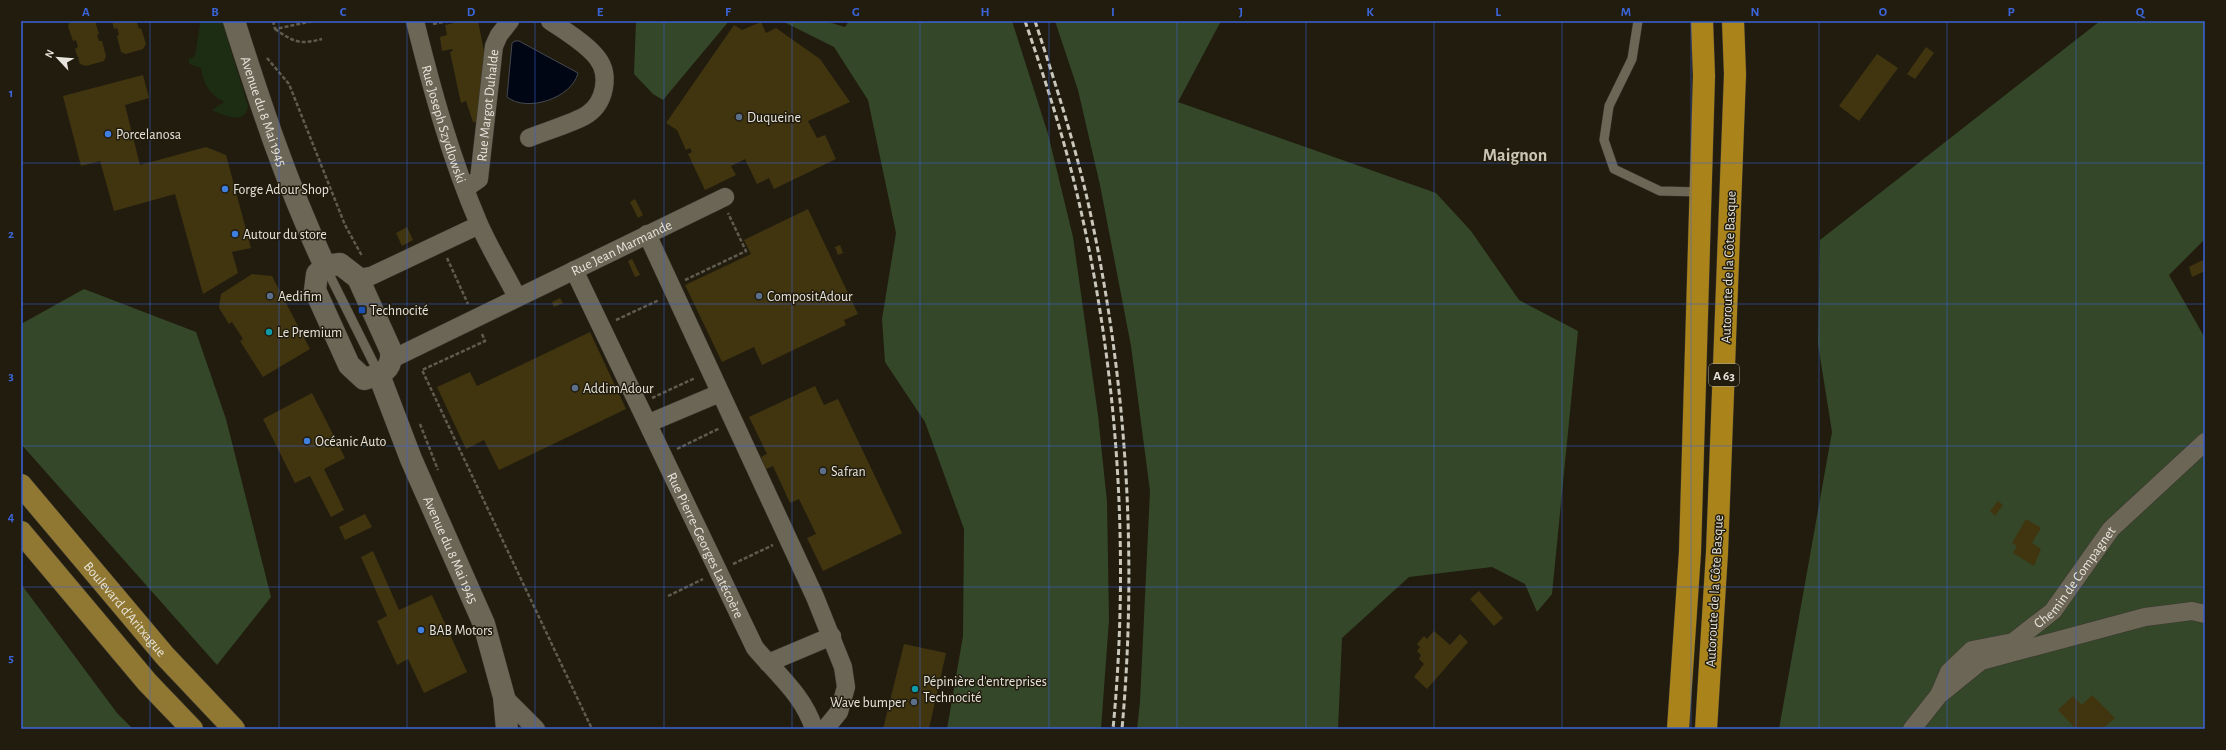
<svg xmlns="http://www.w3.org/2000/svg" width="2226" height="750" viewBox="0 0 2226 750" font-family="'Alegreya Sans',sans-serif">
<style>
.green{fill:#1d2d13}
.forest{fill:#344729}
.water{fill:#000614;stroke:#454950}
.building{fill:#413510}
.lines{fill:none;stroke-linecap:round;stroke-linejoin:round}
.lane-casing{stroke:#3b3730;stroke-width:10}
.street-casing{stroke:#3b3730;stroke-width:19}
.secondary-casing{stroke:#3b3730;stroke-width:23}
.primary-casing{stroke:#3b3730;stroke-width:23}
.highway-casing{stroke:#3b3730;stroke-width:23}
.path{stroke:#5f5b4f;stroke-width:2.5;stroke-dasharray:4 2;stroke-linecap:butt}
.lane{stroke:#6c6657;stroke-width:9}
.street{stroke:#6c6657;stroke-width:18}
.secondary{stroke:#6c6657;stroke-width:22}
.primary{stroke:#917832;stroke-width:22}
.highway{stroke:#aa841a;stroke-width:22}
.rail{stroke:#c9c6bc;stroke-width:3;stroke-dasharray:6 3;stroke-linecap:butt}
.grid{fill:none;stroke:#3b64d8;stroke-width:1;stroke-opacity:0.55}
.service-dot{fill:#5c6f8a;stroke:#211c0e;stroke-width:1.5}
.shop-dot{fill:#3f7fe0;stroke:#211c0e;stroke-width:1.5}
.transit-dot{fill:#1a4fb4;stroke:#211c0e;stroke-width:1.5}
.culture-dot{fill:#0f9aa8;stroke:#211c0e;stroke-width:1.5}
.labels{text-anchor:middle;stroke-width:3;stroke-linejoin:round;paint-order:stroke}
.shield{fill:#211c0e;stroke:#aca89e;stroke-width:1}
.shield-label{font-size:13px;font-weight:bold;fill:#e7e4db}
.street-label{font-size:14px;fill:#e7e4db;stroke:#211c0e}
.poi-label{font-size:14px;fill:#e7e4db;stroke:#211c0e;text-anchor:start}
.district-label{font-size:18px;font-weight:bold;fill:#cbc4b3;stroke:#211c0e}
.neatline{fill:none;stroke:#3b64d8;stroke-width:1.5}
.grid-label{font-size:13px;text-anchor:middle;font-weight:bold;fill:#3b64d8}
</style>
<rect width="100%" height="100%" fill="#211c0e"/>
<path class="green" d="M198,21H222L248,106C246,126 222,115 212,110L224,102C209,94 204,84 201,68L189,64V59L195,56L200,24Z"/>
<g class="forest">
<path d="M636,21H729L663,100L653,94L634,74Z"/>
<path d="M782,21H825L845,27L849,21H1012L1048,134L1073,237L1098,415L1107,502L1109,620L1101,729H947L963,636L964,529L925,422L885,362L882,319L896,233L868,100L834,47Z"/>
<path d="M1055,21H1221L1178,102L1436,193L1471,231L1519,300L1578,331L1552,594L1537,612L1525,584L1492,567L1409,577L1342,638L1338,729H1137L1140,702L1150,491L1131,346L1100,185L1078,90Z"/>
<path d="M2100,21H2205V239L2169,275L2205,338V729H1779L1832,432L1818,344L1820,240Z"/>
<path d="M84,289L196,332L226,419L271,597L217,665L21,444V324Z"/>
<path d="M21,584L117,713L133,729H21Z"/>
</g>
<path class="water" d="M515,41H519L578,73C572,98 527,113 507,97L512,43Z"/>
<g class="building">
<path d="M70,21H95L99,34L97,35L99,41H102L106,56L104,61L86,66L80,64L75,49L78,47L76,40L73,41L68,26Z"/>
<path d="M112,21H140L137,23L139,29L141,28L146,44L143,49L126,54L121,52L117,36L119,35L117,28L114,29Z"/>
<path d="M462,21H478L487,66L481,123L473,122L466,101L461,103L450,52L453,51L452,49L442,51L440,37L447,35L445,25Z"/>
<path d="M761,22L766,33L776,28L820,59L850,102L808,121L817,138L825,135L836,159L774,189L769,178L757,184L745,159L731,166L736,175L705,190L688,154L692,152L690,148L686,150L677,130L666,123L734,25L742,30Z"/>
<path d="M1926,47L1934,53L1915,79L1907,74Z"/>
<path d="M1877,54L1898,68L1859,121L1839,106Z"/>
<path d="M143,75L149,98L125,105L140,165L206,147L226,155L251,248L232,252L238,273L203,294L175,194L114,211L100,161L81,166L63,96Z"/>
<path d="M635,199L643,215L638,218L630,202Z"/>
<path d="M808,209L858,314L844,320L846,325L762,365L754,347L722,362L685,285L751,254L744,240Z"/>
<path d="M407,227L413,240L402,246L396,233Z"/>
<path d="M840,245L843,253L838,255L835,247Z"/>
<path d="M632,259L640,275L635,277L628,261Z"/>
<path d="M2203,260L2205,271L2192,277L2189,267Z"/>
<path d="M252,274L272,276L310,349L263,377L240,341L243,339L232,322L229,324L219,308L221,294Z"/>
<path d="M560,298L563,303L554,307L552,302Z"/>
<path d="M590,332L626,409L499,470L484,440L466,449L437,387L470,372L477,386Z"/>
<path d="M815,386L824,405L838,399L902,533L823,571L807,538L816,534L799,499L790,503L773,466L766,469L761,457L767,454L749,417Z"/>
<path d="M312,393L345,458L324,469L344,510L331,517L310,476L295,483L263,419Z"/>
<path d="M1998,501L2003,505L1995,516L1990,511Z"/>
<path d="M365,514L372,527L345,540L339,527Z"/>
<path d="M2026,519L2041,528L2032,543L2041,549L2034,566L2013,553L2017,546L2012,543Z"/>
<path d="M373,551L399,610L432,595L467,672L424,693L408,659L397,665L377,621L387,616L361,557Z"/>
<path d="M1479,591L1503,618L1494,626L1470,599Z"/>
<path d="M1434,631L1450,645L1460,634L1468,642L1427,689L1414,677L1424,664L1419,659L1421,655L1417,651L1420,647L1417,644L1424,636L1427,639Z"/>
<path d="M904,644L946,653L929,729H883Z"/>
<path d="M2092,695L2115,718L2102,729H2076L2058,710L2073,696L2082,705Z"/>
</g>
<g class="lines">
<defs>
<g id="lane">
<path d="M1638,21L1632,59L1609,106L1604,140L1614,169L1660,191L1701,192"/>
<path d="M325,266L379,374"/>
</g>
<g id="street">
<path id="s1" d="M415,21C432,90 451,159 479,224C490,249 505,273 517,297"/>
<path d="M529,138C543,132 577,122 588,114C605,102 610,75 598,59C590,47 563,29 550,21"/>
<path id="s2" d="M466,188L479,179L494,46L499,35L510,21"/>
<path d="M647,234L815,597L843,667L846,687L839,712L825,729"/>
<path id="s3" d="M574,270L755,648C777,674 804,696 814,729"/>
<path d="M358,278L371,276L479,225"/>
<path id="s4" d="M392,359L725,197"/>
<path d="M649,423L720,393"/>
<path d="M768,663L832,636"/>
<path id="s5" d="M1939,695L1949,672L1972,650L2013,642L2053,611L2111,529L2205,442"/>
<path d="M504,697L536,729"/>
<path d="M1912,729L1939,695L1981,661L2145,617L2192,611L2205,614"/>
</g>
<g id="secondary">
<path id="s6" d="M234,21C261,106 287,185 325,266"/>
<path d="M340,264L358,278L391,351C393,371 380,375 364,379L349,365L315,290L317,274L325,266Z"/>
<path id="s7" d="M379,375L411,459L484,624L504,697L507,729"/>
</g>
<g id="primary">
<path id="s8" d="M21,485L165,656L234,729"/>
<path d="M21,532L147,682L192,729"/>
</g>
<g id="highway">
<path d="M1678,729L1690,552L1704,76L1702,21"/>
<path d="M1706,729L1717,552L1735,74L1733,21"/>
</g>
</defs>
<use href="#lane" class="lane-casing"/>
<use href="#street" class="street-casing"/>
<use href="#secondary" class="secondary-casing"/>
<use href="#primary" class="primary-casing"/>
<use href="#highway" class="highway-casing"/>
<g class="path">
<path d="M273,21L275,29L313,21"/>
<path d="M433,24L448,21"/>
<path d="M275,29C294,42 299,45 322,39"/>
<path d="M267,58L289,84L345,225L362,256"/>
<path d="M447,258L468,304"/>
<path d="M685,280L746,251L728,213"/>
<path d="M616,320L659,300"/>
<path d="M482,334L485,341L422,370L592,729"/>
<path d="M652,398L695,378"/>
<path d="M420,424L438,470"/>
<path d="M677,449L720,428"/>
<path d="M733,564L773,545"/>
<path d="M668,596L703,579"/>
</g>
<use href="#lane" class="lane"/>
<use href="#street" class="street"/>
<use href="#secondary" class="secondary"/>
<use href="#primary" class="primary"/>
<use href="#highway" class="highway"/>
<g class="rail">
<path d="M1025,21C1045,79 1064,138 1078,198C1118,370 1130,553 1113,729"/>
<path d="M1035,21C1054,79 1073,138 1087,198C1126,371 1138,552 1122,729"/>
</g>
</g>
<path class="grid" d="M150,21V729M279,21V729M407,21V729M535,21V729M664,21V729M792,21V729M920,21V729M1049,21V729M1177,21V729M1306,21V729M1434,21V729M1562,21V729M1691,21V729M1819,21V729M1947,21V729M2076,21V729M21,163H2205M21,304H2205M21,446H2205M21,587H2205"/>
<g class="service-dot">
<circle cx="739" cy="117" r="4"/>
<circle cx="270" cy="296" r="4"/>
<circle cx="759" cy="296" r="4"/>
<circle cx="575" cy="388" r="4"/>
<circle cx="823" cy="471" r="4"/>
<circle cx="914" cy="702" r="4"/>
</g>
<g class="shop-dot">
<circle cx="108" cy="134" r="4"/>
<circle cx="225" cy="189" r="4"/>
<circle cx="235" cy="234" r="4"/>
<circle cx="307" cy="441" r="4"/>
<circle cx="421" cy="630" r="4"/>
</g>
<rect class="transit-dot" x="358" y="306" width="8" height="8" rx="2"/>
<g class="culture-dot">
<circle cx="269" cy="332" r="4"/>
<circle cx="915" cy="689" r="4"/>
</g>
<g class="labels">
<rect class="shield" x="1709" y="364" width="30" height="22" rx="3"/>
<g class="shield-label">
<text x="1724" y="380">A 63</text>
</g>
<g class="street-label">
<text dy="5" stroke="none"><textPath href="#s2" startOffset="90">Rue Margot Duhalde</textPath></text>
<text dy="5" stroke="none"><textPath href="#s6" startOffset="95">Avenue du 8 Mai 1945</textPath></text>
<text dy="5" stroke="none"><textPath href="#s1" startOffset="107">Rue Joseph Szydlowski</textPath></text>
<text dy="5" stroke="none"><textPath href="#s4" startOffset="255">Rue Jean Marmande</textPath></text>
<text transform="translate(1728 267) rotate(-88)" y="5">Autoroute de la Côte Basque</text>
<text dy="5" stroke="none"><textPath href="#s3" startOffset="305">Rue Pierre-Georges Latécoère</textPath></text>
<text dy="5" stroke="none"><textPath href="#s7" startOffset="189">Avenue du 8 Mai 1945</textPath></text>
<text dy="5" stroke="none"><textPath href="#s5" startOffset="189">Chemin de Compagnet</textPath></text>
<text transform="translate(1714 591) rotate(-87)" y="5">Autoroute de la Côte Basque</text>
<text dy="5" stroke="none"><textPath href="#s8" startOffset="162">Boulevard d'Aritxague</textPath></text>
</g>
<g class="poi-label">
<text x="747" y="122">Duqueine</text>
<text x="116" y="139">Porcelanosa</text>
<text x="233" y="194">Forge Adour Shop</text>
<text x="243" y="239">Autour du store</text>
<text x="278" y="301">Aedifim</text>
<text x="767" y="301">CompositAdour</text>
<text x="370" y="315">Technocité</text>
<text x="277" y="337">Le Premium</text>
<text x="583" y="393">AddimAdour</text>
<text x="315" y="446">Océanic Auto</text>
<text x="831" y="476">Safran</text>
<text x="429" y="635">BAB Motors</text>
<text x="923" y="686">Pépinière d'entreprises<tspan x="923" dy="16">Technocité</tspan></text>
<text x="906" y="707" text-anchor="end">Wave bumper</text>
</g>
<g class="district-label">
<text x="1515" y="161">Maignon</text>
</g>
</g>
<rect width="2226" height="750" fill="none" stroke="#211c0e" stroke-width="44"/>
<g transform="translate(58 58) rotate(296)" stroke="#211c0e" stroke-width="3" paint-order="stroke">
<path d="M0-3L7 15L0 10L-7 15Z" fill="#e7e4db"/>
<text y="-6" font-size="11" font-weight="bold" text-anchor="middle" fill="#e7e4db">N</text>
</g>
<rect x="22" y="22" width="2182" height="706" class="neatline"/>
<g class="grid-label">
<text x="86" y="16">A</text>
<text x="215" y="16">B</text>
<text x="343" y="16">C</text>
<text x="471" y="16">D</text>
<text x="600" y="16">E</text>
<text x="728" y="16">F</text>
<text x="856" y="16">G</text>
<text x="985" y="16">H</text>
<text x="1113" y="16">I</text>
<text x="1241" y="16">J</text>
<text x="1370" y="16">K</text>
<text x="1498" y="16">L</text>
<text x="1626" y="16">M</text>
<text x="1755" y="16">N</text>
<text x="1883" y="16">O</text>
<text x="2011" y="16">P</text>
<text x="2140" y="16">Q</text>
<text x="11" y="97">1</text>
<text x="11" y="238">2</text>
<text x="11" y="380">3</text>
<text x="11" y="521">4</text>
<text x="11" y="662">5</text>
</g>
</svg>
